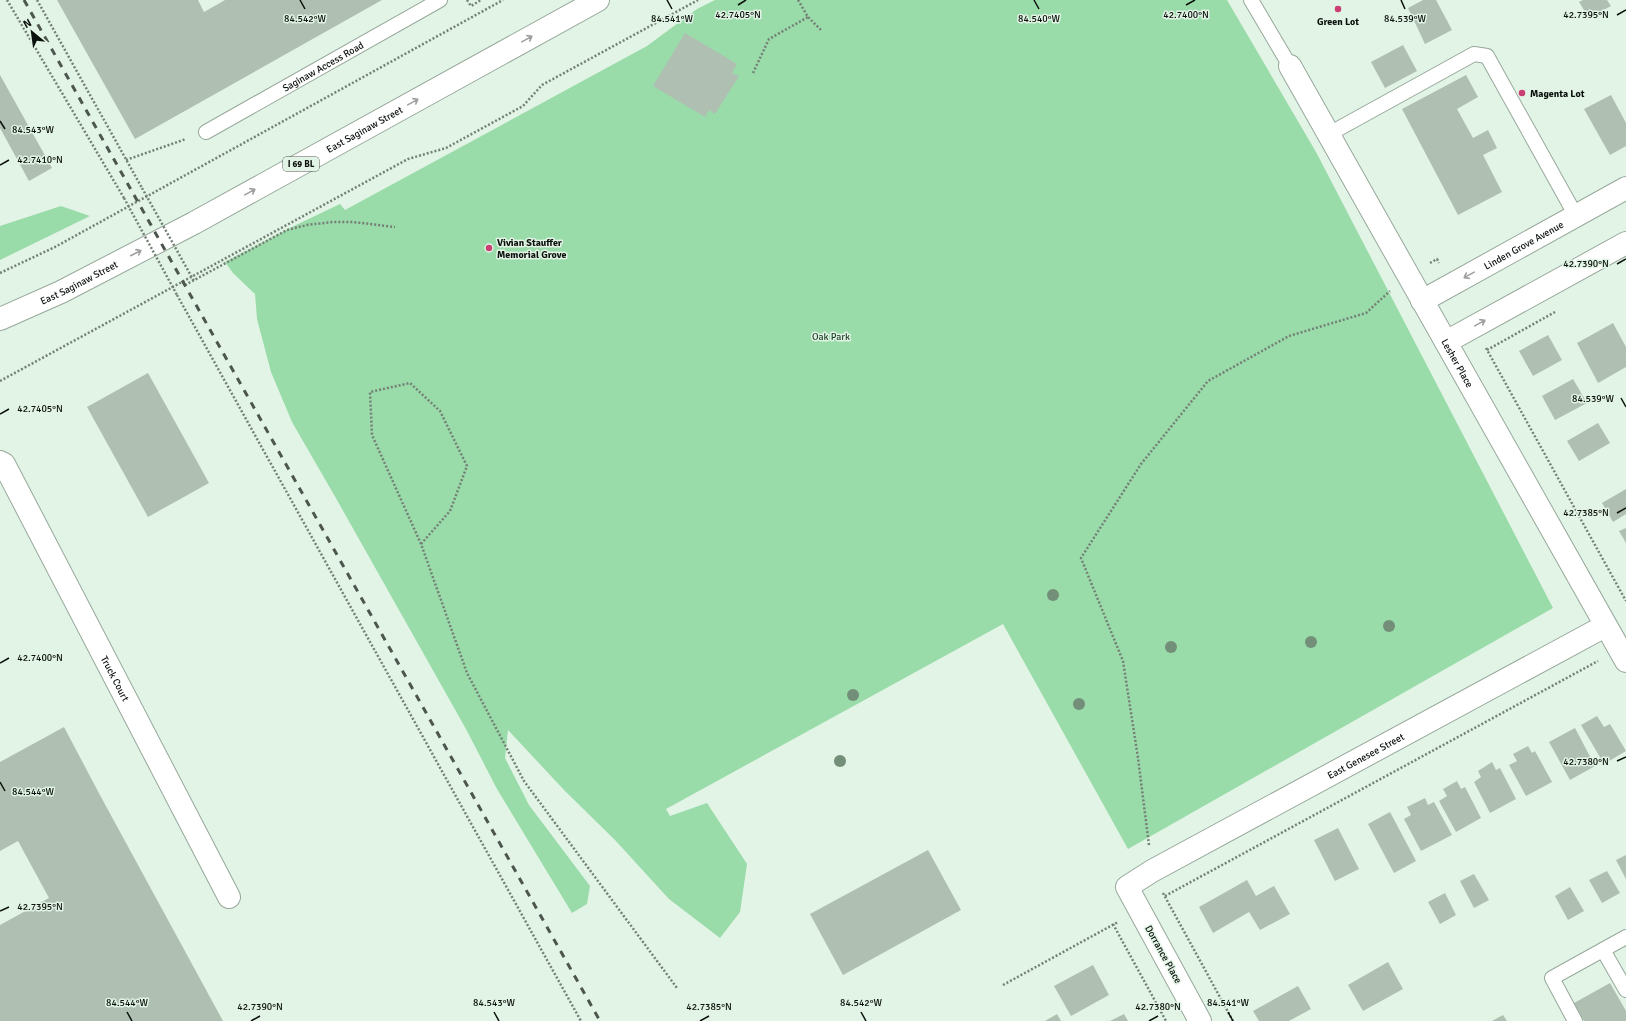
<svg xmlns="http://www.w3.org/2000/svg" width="1626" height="1021" viewBox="0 0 1626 1021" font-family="Signika,sans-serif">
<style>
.green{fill:#99dba9}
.building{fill:#afc0b2}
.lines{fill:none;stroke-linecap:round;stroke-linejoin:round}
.lane-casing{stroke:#97a89b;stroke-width:16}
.street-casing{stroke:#97a89b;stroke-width:24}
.primary-casing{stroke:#97a89b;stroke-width:24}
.path{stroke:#748076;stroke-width:2.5;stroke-dasharray:2 2;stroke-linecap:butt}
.lane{stroke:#fff;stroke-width:14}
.street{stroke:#fff;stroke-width:22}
.primary{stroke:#fff;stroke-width:22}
.rail{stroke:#4c564e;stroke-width:3;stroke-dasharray:7 7;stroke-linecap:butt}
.path-bridge{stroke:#748076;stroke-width:2.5;stroke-dasharray:2 2;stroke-linecap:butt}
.tree{fill:#738f7a}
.oneway{stroke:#9da09e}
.ticks{fill:none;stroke:#0b110c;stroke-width:1.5}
.poi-dot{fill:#c93e73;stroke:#e2f4e5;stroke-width:1.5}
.labels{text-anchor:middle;stroke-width:3;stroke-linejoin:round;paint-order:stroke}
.shield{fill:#e2f4e5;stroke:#4c554d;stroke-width:1}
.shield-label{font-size:9px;font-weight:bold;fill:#0b110c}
.poi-label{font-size:10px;font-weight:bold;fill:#0b110c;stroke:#e2f4e5;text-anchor:start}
.street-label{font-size:10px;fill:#0b110c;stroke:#e2f4e5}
.park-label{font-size:10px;fill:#183c23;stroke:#e2f4e5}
.ticks-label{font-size:10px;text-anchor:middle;fill:#0b110c;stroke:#e2f4e5;stroke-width:3;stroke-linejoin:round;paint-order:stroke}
</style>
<rect width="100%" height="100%" fill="#e2f4e5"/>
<g class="green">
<path d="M715,0H1227L1316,152L1553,608L1128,849L1003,624L666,809L670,816L707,803L747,864L740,912L720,938L669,899L615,840L565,791L508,730L505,758L529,805L590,886L587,904L572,913L497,789L466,729L337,500L292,422L271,372L257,319L255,294L233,273L225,262L294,226L340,204L345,210L647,46L697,9Z"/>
<path d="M61,206L90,216L0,260V226Z"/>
</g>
<g class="building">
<path d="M57,0H198L204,12L225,0H382L135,139Z"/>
<path d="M1423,0H1436L1452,30L1425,44L1408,8Z"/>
<path d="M1583,0H1607L1611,6L1589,18L1579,2Z"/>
<path d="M685,33L737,64L732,73L739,76L715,114L709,110L705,117L653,86Z"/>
<path d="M1403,45L1417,71L1385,88L1371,62Z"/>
<path d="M0,75L52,168L29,181L0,128Z"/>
<path d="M1466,75L1478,97L1457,109L1473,138L1488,130L1497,148L1483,155L1502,192L1458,215L1402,109Z"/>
<path d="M1611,95L1626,123V146L1610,155L1584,109Z"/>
<path d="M1613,323L1626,347V367L1598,383L1577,343Z"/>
<path d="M1548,335L1562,360L1533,376L1519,351Z"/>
<path d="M148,373L209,483L148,517L87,407Z"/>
<path d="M1573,379L1587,403L1555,420L1542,396Z"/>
<path d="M1598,423L1610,443L1579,461L1567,441Z"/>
<path d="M1626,489V514L1613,522L1602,503Z"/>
<path d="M1626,528V543L1619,531Z"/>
<path d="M1597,716L1604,727L1610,724L1626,751L1604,764L1581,725Z"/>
<path d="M64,727L101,797L223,1021H0V925L49,898L18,841L0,851V762Z"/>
<path d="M1575,728L1595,766L1570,780L1549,742Z"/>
<path d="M1528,746L1532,753L1535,751L1552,782L1526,796L1509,765L1517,761L1513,754Z"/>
<path d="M1492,762L1496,770L1500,768L1516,799L1490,813L1474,782L1481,777L1478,771Z"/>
<path d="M1457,781L1461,789L1465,787L1481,818L1456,832L1439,801L1447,796L1443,789Z"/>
<path d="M1425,798L1428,805L1434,802L1452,835L1421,851L1404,819L1411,815L1407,807Z"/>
<path d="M1390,812L1416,861L1394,873L1368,824Z"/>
<path d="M1338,828L1359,869L1335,881L1314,840Z"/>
<path d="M928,850L961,910L843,975L810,914Z"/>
<path d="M1626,855V879L1616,860Z"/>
<path d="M1607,871L1620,893L1602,903L1589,880Z"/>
<path d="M1474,874L1489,900L1474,908L1460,881Z"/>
<path d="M1247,880L1256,896L1274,886L1290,914L1260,930L1249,912L1213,933L1199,907Z"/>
<path d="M1570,887L1584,911L1568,920L1555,896Z"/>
<path d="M1445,893L1456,915L1440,924L1428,902Z"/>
<path d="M1388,962L1403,989L1363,1011L1348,985Z"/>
<path d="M1093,965L1109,995L1071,1016L1054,986Z"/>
<path d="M1610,983L1626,1011V1021H1584L1574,1003Z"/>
<path d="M1298,986L1311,1009L1289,1021H1259L1253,1011Z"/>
<path d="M1057,1014L1061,1021H1045Z"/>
<path d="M1124,1014L1128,1021H1110Z"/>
<path d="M1503,1015L1507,1021H1492Z"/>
</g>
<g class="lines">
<defs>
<g id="lane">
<path d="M1251,0L1290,66"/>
<path id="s1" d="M206,132L440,0"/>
<path d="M1329,134L1474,54L1487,56L1576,216"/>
<path d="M1603,950L1626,990"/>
<path d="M1575,1021L1552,978L1626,937"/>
</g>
<g id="street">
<path id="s2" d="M1290,66L1626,661"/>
<path id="s3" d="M1422,301L1626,188"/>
<path d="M1446,342L1626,243"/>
<path id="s4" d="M0,462L4,464L229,897"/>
<path id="s5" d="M1200,1021L1127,887L1152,871L1605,626"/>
</g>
<g id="primary">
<path id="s6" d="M0,319L61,292L194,223L598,0"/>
</g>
</defs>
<use href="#lane" class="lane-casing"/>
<use href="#street" class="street-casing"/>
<use href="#primary" class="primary-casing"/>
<g class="path">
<path d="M7,0L124,198"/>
<path d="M37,0L142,188"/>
<path d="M467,0L471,6L481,0"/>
<path d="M798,0L808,17L822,31"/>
<path d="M753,73L769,39L808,17"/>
<path d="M126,160L186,139"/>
<path d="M1430,263L1437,259L1439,263"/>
<path d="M0,273L55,247L503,0"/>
<path d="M185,285L287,230L307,225L332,222H353L395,227"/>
<path d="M177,295L581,1021"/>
<path d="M1486,348L1626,601"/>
<path d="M1487,350L1555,312"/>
<path d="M0,381L408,159L446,148L523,106L542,85L698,0"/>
<path d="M421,544L450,511L467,466L440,411L410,383L370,392L372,435L421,544L467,673L524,781L677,988"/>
<path d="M1149,845L1138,758L1123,661L1081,558L1141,464L1208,381L1289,336L1366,313L1390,291"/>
<path d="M1163,893L1233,1021"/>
<path d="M1165,896L1598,661"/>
<path d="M1113,924L1166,1021"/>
<path d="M1003,985L1118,922"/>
</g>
<use href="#lane" class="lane"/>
<use href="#street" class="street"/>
<use href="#primary" class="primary"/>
<path class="rail" d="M24,0L600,1021"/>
<g class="path-bridge">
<path d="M142,188L194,281"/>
<path d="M124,198L177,295"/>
</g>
</g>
<g class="tree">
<circle cx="1053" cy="595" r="6"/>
<circle cx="1389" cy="626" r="6"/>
<circle cx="1311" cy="642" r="6"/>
<circle cx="1171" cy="647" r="6"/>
<circle cx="853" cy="695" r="6"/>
<circle cx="1079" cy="704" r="6"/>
<circle cx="840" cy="761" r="6"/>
</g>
<defs><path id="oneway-shaft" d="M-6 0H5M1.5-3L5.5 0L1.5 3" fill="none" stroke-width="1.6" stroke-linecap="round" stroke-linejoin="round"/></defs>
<g class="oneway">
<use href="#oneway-shaft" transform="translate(527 39) rotate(-29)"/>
<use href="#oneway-shaft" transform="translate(413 102) rotate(-29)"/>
<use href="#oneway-shaft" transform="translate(250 192) rotate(-29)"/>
<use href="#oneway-shaft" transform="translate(136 253) rotate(-27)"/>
<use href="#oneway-shaft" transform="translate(1469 275) rotate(151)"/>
<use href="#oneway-shaft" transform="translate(1480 323) rotate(-29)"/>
</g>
<path class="ticks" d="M300,0L305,9M667,0L672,9M1034,0L1039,9M1401,0L1405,9M738,5L746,0M1186,5L1195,0M1617,15L1626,10M0,121L5,129M0,165L9,160M1617,264L1626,259M1621,398L1626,407M0,414L9,409M1617,513L1626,508M0,663L9,658M1617,761L1626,757M0,782L5,791M0,911L9,907M127,1012L132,1021M494,1012L499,1021M861,1012L866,1021M1228,1012L1233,1021M251,1021L260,1016M700,1021L709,1016M1149,1021L1158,1016"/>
<g class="poi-dot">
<circle cx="1338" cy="9" r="4"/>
<circle cx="1522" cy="93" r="4"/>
<circle cx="489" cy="248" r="4"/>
</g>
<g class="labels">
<rect class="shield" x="283" y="157" width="36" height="14" rx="3"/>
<g class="shield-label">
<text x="301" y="167">I 69 BL</text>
</g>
<g class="poi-label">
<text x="1338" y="25" text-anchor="middle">Green Lot</text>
<text x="1530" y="97">Magenta Lot</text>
<text x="497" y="246">Vivian Stauffer<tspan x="497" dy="12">Memorial Grove</tspan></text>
</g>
<g class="street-label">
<text dy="4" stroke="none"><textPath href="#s1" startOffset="134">Saginaw Access Road</textPath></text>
<text dy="4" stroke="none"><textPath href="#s6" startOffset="411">East Saginaw Street</textPath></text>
<text dy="4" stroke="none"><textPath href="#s3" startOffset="116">Linden Grove Avenue</textPath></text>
<text dy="4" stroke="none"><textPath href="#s6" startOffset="87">East Saginaw Street</textPath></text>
<text dy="4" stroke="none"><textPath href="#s2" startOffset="341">Lesher Place</textPath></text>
<text dy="4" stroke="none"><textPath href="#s4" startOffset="246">Truck Court</textPath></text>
<text dy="4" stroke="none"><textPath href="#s5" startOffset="425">East Genesee Street</textPath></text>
<text transform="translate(1164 954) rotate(61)" y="4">Dorrance Place</text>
</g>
<g class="park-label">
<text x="831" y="340">Oak Park</text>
</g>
</g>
<g class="ticks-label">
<text x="1186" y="18">42.7400°N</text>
<text x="738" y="18">42.7405°N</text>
<text x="1586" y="18">42.7395°N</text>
<text x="305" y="22">84.542°W</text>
<text x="672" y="22">84.541°W</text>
<text x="1039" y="22">84.540°W</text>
<text x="1405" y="22">84.539°W</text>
<text x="33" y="133">84.543°W</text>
<text x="40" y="163">42.7410°N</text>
<text x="1586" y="267">42.7390°N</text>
<text x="1593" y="402">84.539°W</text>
<text x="40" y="412">42.7405°N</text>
<text x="1586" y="516">42.7385°N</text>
<text x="40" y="661">42.7400°N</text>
<text x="1586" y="765">42.7380°N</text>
<text x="33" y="795">84.544°W</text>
<text x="40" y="910">42.7395°N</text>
<text x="127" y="1006">84.544°W</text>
<text x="494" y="1006">84.543°W</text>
<text x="861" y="1006">84.542°W</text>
<text x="1228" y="1006">84.541°W</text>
<text x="260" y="1010">42.7390°N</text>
<text x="709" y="1010">42.7385°N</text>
<text x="1158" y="1010">42.7380°N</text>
</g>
<g transform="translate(32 32) rotate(331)" stroke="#e2f4e5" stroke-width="3" paint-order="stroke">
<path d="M0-3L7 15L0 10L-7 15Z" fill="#0b110c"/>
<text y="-6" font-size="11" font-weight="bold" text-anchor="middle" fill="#0b110c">N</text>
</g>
</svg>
